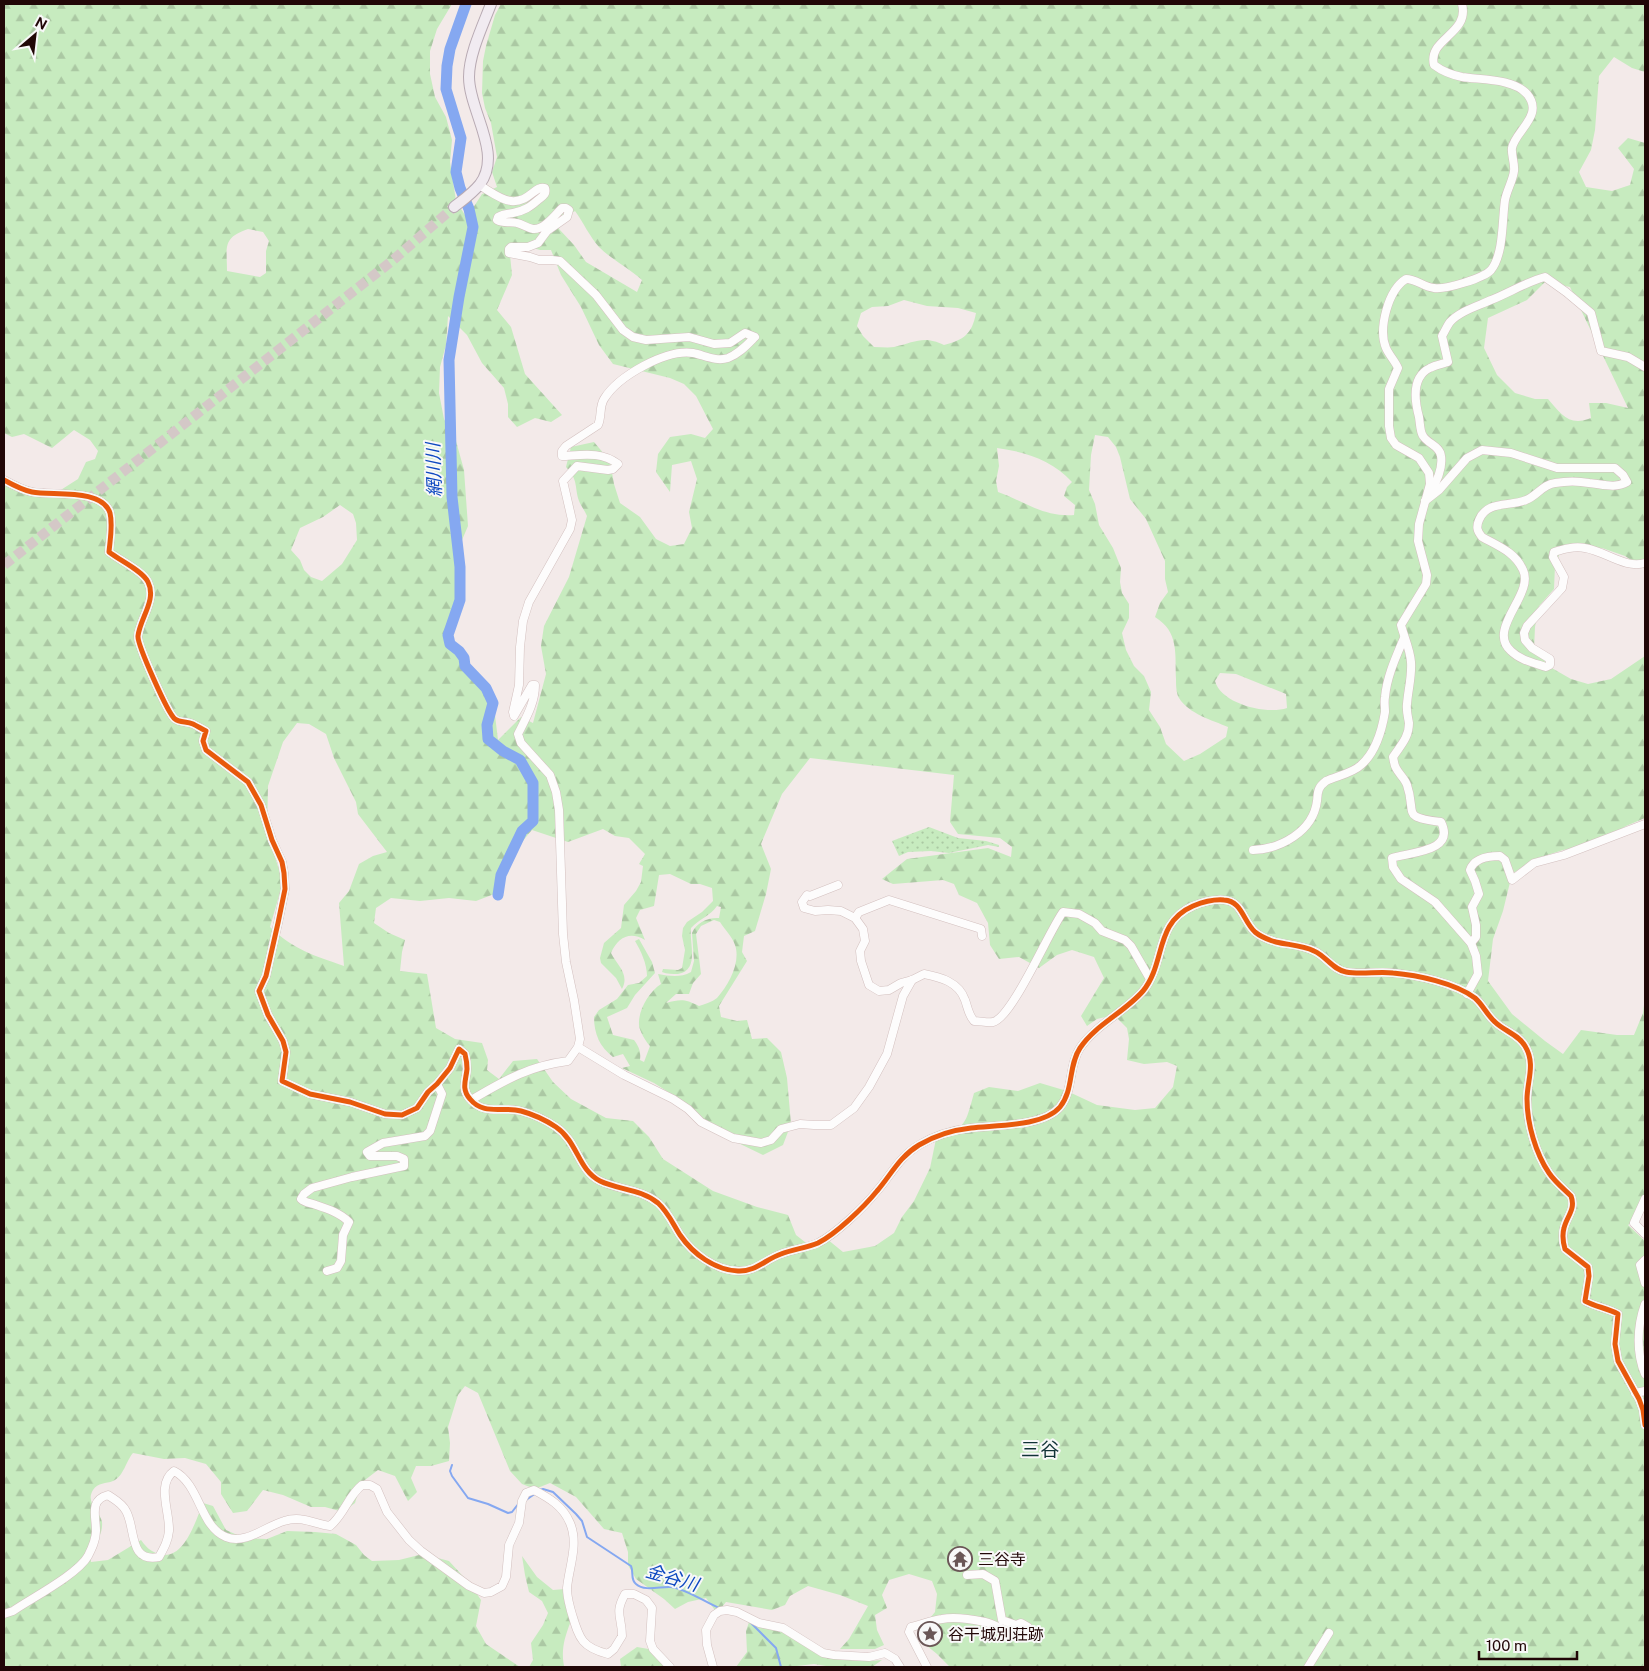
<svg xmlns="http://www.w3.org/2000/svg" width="1649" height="1671" viewBox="0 0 1649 1671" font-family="'Public Sans','Noto Sans JP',sans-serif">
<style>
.grass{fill:url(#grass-dots)}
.forest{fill:url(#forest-firs);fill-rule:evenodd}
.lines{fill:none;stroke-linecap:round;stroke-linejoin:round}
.stream{stroke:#85a8f1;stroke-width:2}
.river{stroke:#85a8f1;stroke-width:11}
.major-tunnel{stroke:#d4c8c7;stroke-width:10;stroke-dasharray:10 5;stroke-linecap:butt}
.minor-casing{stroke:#d3c0bf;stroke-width:9}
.major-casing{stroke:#b8aab3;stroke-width:12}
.minor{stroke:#fdfcfc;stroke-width:8}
.major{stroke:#f1ebf1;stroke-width:10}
.cycleway-casing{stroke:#f8f8f8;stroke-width:8}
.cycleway{stroke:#e8590c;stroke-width:5}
.labels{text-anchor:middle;stroke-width:4;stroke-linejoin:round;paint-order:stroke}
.poi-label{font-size:16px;fill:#210707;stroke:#f8f8f8;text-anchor:start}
.water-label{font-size:18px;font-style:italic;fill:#0d48c1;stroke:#f8f8f8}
.quarter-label{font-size:19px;fill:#103336;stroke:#f8f8f8}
</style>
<defs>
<pattern id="grass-dots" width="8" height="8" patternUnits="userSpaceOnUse" patternTransform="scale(1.25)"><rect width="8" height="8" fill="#c7ebbf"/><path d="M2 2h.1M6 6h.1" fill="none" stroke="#abc8a3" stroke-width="1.8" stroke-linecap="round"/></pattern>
<pattern id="forest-firs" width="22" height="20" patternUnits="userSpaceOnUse" patternTransform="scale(1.25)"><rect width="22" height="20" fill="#c7ebbf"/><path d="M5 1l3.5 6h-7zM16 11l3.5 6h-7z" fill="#abc8a3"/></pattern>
</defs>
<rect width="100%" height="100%" fill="#f3eae9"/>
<path class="grass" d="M929,827L958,838L986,841L999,845V847L988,845L949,853L931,851L908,852L899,856L892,841Z"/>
<g class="forest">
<path d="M4,4H452L437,29L430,51V74L435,97L446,117L452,140L450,162L456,201L465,215L473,208L482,194L497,187L492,172L497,157L491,123L485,108L482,93L483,61L486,46L495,15L501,4H1645V72L1632,68L1614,57L1599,76L1595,130L1591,150L1579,172L1586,187L1612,191L1630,185L1634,169L1618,148L1628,138L1645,143V569L1625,556L1602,548L1563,546L1555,565L1554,589L1539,606L1535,627L1534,649L1550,667L1571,679L1588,684L1611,679L1645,656V818L1626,826L1594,845L1563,850L1535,859L1512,874L1503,911L1493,939L1488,981L1512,1014L1545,1041L1563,1054L1581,1030L1617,1035H1634L1643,1013L1645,997V1210L1642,1215L1628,1225L1645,1241V1667H950L937,1654L921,1641L925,1624L935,1612L937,1594L932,1581L909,1574L889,1580L882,1595L887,1608L875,1615L877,1630L884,1645L875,1649H840L849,1639L868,1606L840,1595L808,1586L790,1596L785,1605L772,1610L726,1602L717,1613L706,1598L688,1602L675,1609L664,1599L636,1579L628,1565V1552L622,1533L604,1529L576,1497L550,1483L535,1489L522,1484L510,1471L478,1393L465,1386L458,1395L448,1427L450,1443L449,1461L431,1466H416L411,1478L417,1492L408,1501L395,1476L378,1470L361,1483L355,1503L343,1512L325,1507H311L283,1495L263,1490L247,1511L233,1513L221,1494V1482L206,1464L185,1458L164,1459L133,1453C126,1461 124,1476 113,1481C106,1484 98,1482 93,1490C85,1503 100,1511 102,1522C103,1533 98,1538 93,1547C91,1552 91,1557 91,1562L108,1560L141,1540C144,1544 148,1549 152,1551C182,1569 195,1522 203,1503L213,1506L226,1530L244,1538L267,1539L287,1531L315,1532L336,1534L356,1545L364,1555L372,1561L399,1560L423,1554L449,1561L471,1585L481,1600L476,1626L486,1644L520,1667H4V482L9,484L56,493L78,479L86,462L95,459L98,451L90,440L74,430L52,448L24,434L12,437L4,433ZM575,211C583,222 590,237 599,247C612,260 629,268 642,280L637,292L586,262L574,245L559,229L562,220ZM248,229L263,232L269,241L266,251V273L260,277L227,271C227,247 222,238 248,229ZM520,244L540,250H551L561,275L581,307L599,345L613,364L670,378L684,384L696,396L713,429L705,438L691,434L670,437L658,454L656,472L670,492L672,465L691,461L697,479L689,512L692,528L684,544L670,546L656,539L640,517L620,503L614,484L610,461L594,442L571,447L566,467C579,481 574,486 579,501C581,506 585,511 587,516L569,577L544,626L541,646L546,674L533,723L521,717L498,740L494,707L482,687L474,670L445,641L457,594L462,562L459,547L468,526L464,470L456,441L444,419L439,393L440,367L446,345L448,316L467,335L482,363L504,388L508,404V417L517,427L535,418L551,422L562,415L525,374L511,327L497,310L512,275L510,255ZM1545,282L1570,287L1628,408L1606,403H1589L1591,418C1569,427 1561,414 1548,399H1535L1515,393L1497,375L1484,348L1488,318L1527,300ZM904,300L927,306L958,308L976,313C972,334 964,340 944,345C924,335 915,342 894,347C888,348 881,347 874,347L863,336L857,326L861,313L872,307L888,306ZM1095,435L1108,437L1116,447L1120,457L1130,499L1146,519L1165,561V579L1168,592L1160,603L1155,617C1179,632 1175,653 1176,679C1176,684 1176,693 1179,698C1189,714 1212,720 1228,727L1226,737L1200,754L1184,761L1166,744L1160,727L1149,710L1151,692L1144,676L1134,666L1126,650L1122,633L1129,618V604L1122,593L1120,582L1121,568L1113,548L1099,525L1095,504L1089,490L1091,455ZM997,448C1026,452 1052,460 1072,482L1067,487L1064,496L1075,505L1074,515C1043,517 1026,502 998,492L996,481L999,466ZM340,505L353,514L356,523L357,540L342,564L322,581L311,577L304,570L300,560L291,550L300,528L323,517ZM1220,673L1236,674L1286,694L1287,708C1267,715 1221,704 1215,681ZM297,723L309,724L326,734L334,758L356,802L358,814L387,852L373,856L359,864L349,891L339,903L344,966C313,955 294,950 270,927L283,882L267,832L268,786L283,742ZM810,758L954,775L950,822L958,834L1000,838L1012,847L1011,857L988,848L907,859L882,879L893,884L943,880L954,884L959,895L977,903L988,923L990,945L999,959L1019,957L1039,968L1057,955L1072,950L1094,957L1104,978L1081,1016L1087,1026L1097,1019L1114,1015L1127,1028L1129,1039L1127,1060L1144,1064L1167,1062L1177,1066L1173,1087L1155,1108L1135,1110L1097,1105L1067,1091L1040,1083L1018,1091L989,1087L974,1093C965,1125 967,1126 936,1139L930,1168L914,1201L902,1217L894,1233L875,1246L843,1252L827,1239L810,1246L796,1235L788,1215L757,1207L713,1191L663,1159L649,1137L633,1121L606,1118L571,1099L553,1082L537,1059L513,1061L499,1079L487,1070L488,1060L482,1043L455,1039L436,1028L427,974L400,971L402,952L405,940L389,933L374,923L376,908L391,898L420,901L449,898L476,901L502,891C503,868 517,847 532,830L568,842L603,829L615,836L629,838L645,854L639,864L643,866L641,882L636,891L624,905L621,928L604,943L600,958L601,963L616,978L622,989C630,974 617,965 611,953C618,937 630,931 645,940L636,918L640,910L654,906L659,875L670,874L691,884H700L712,888L713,901L702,912L687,922L683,928L682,936L685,950L682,968L678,970L663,969L662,972C667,974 672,974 678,974C700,970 689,943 691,928C699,919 710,916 717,906L721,907L719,918C708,917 696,923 692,933L694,961L691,972C680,978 670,976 658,974L661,984C649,992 638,1010 639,1025C639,1030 646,1042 650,1046L644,1062L640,1060C641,1051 639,1047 634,1040L613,1035L607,1017L627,1008L635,995L655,973L652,962L639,939L635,941C641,951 647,964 647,976L639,983L628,985L617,999L599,1010L594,1017C594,1034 600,1047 613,1057L623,1054L630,1066L622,1068L654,1083L676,1097L710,1125L734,1141L763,1155L783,1145L791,1124L787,1078L781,1052L767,1038L752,1039L747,1020L737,1021L721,1017L719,1006L747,961L742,952L744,936L755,931L766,894L771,869L761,844L782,794ZM714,920L720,922C725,930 732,936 735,945C741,962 729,985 717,998C712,1002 705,1004 699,1006C685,999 681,999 666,1003L676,994H689L693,983L701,974L696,934L701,926Z"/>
<path d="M522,1556L537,1577L553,1590L565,1589L575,1609C568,1631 560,1643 564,1666L566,1667H529L533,1660L531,1643L543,1625L548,1613L542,1601L529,1592L525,1575Z"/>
<path d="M751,1616L837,1658C853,1661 866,1662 882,1660L872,1667H832L814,1664L797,1666V1667H736L747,1652L746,1631Z"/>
<path d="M637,1647L660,1651L675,1667H621L620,1659Z"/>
</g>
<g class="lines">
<g class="stream">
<path d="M452,1465L450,1471L452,1476L468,1498L488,1504L508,1513L512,1512L519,1503"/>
<path d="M540,1490L543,1489L553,1492L576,1514L582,1521L587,1537L631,1566C634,1573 630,1579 636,1584C645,1592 661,1586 671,1587C686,1589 705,1602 719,1608"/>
<path d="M526,1500L536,1493"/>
<path d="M750,1622L776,1648L781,1667"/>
</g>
<path class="river" d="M466,4L450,49L447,66L446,89L461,138L456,172L460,188L469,209L473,227L459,297L449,360L452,497L460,567V600L448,635L450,644L459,651L464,658L465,666L486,688L493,703L487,725L488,739L503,751L520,760L533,783V821L522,831L501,875L498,895"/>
<path class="major-tunnel" d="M4,565L392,261L454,207"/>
<defs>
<g id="minor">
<path d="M1462,4C1470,34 1427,39 1434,65C1442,71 1452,75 1462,77C1480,80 1513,78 1527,94C1545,115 1515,131 1512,148C1511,155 1515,163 1514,171C1513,180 1507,190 1505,200C1502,219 1504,254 1491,270C1484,278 1445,290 1434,288C1424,287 1416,279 1406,279C1388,290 1378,329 1386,348C1389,355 1395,361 1398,368L1389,389V426L1391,438L1396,445L1419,458L1429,473L1430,484L1419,524L1418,541L1427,575L1426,584L1401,625C1404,637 1410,649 1411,662C1412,677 1408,690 1407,704C1406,710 1408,717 1409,723C1409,738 1400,746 1393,757C1394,761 1394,765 1396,768C1399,774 1405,779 1407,785C1417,814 1400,817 1441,822C1456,852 1410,852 1392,858L1393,867L1401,879L1435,902L1471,943L1476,956L1478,974L1467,994"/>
<path d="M4,480C13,485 22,490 32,492C53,496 102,488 110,513C113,525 110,540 109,552C119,560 143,571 148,582C157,600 140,618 138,636C137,644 168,714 175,719C180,723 187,721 193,724C197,726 202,729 206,731L203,741L206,750L248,782L261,805L272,840L282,862L284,873L285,889L278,923L266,976L259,991L268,1015L283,1041L286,1052L282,1081L310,1094L350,1102L385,1114L402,1115L417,1108L428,1092L437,1084L450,1068L459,1049L465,1054C466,1058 467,1064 467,1069C466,1080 461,1089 470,1099C484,1116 502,1106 521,1111C532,1114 547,1121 556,1127C578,1142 578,1170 600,1181C619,1190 641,1189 658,1203C668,1212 673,1224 680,1235C693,1254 715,1270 738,1271C755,1272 766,1259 781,1254C793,1249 807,1248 818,1243C836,1234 864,1207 877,1191C891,1175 899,1157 919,1145C934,1136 953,1130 971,1128C995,1125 1043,1127 1060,1107C1074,1090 1068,1066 1080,1048C1095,1025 1125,1012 1143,991C1166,963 1154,923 1193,906C1203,902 1213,899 1224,900C1242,901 1243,921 1255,932C1261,937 1269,940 1276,942C1288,945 1302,945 1314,951C1326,956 1333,970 1346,972C1361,975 1378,971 1393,973C1417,975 1455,983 1475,998C1483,1005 1487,1015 1495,1022C1504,1031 1518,1034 1525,1046C1536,1064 1527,1081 1527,1099C1527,1124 1536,1154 1549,1173C1555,1182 1564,1189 1571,1196C1576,1209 1567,1216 1564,1228C1562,1235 1563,1242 1565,1249L1588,1267L1589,1276L1585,1301C1596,1307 1607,1308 1618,1314L1615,1344L1618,1361L1639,1399L1643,1410L1645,1425"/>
<path d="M1430,493C1436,483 1443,468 1441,456C1440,446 1428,444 1423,436C1420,432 1420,423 1419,417C1415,402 1411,377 1430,368C1435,365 1442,364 1448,362L1442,336C1445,331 1447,326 1450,322C1460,311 1478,306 1491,300C1509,293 1526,282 1545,277L1566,292L1591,313L1601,351L1628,357L1645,367"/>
<path d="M1425,501L1439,490L1467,458L1482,450L1511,453L1557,468H1615L1623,475L1627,482C1615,489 1602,484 1589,483C1579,481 1566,481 1555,483C1543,484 1537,496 1526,500C1510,507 1487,500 1479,520C1476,527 1477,531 1482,537C1498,546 1515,552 1523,570C1535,594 1486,629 1511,651C1520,660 1534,663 1546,667L1550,665V659L1532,648L1525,640L1524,633L1527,626L1562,588L1564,577L1553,557L1554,552C1564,549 1574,546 1585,548C1605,551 1625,569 1645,563"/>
<path d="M1253,850C1280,849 1313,832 1317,801C1318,792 1317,788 1326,781C1337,776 1353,773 1361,765C1375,753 1382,730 1385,712C1385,707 1384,702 1385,697C1387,676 1396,657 1404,638"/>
<path d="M838,885L810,896L807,895L802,902L804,908L815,911L828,910L841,911L855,918L863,929L865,941L860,951L861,961L869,985L879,991L889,990L901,983L912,980L924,974C940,977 959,982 965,1000C968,1008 968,1014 974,1021C980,1021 988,1023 993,1022C1012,1018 1049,931 1063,912L1079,914L1095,923L1102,931L1125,940L1131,946L1150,979"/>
<path d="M855,918L859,912L889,900L981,929L982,936"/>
<path d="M1471,943L1476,937V925L1472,907L1479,894L1475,881L1470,870C1474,858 1488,856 1500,856L1505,860L1512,880L1534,863L1564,855L1645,824"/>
<path d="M578,1047L624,1075L673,1099L688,1109L701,1122L733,1138L761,1143L771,1140L781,1129L800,1124L814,1125H831L854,1108L869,1087L887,1054L903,996L912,980"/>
<path d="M471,1100C504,1081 528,1066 568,1061L578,1047L580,1039L574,1000L566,962L563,934L559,810L556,792L550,775L521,743L518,734C526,718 535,703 535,685H532L514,716L513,712L519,685L520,647L523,621L529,602L570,529L572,520L563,481L577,466L608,470L613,469L618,464C601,451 582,455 562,456V451L566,446L598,425C602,416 599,407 604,399C618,376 666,349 693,353C704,355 716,362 728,358C739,354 747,345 755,337L745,333L730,343L714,344L689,337L646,340L633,337L623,330L596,295L560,261L552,260H539L530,257L509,253V249L511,247H528L538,243L547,231L567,217L569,210L566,208H562C555,215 544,230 533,229C527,228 522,224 517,223C510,221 504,224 497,220L498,217C503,214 507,214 513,213C524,211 530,207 538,200C543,196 547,194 545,188C535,185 529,203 511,201C500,200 488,190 479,185"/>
<path d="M1645,1199L1634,1223L1645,1234"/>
<path d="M1645,1260L1640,1265L1645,1283"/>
<path d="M327,1271L337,1268L341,1261L343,1235L349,1222C340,1213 328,1209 316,1205C311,1203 305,1203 301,1199L304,1194L312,1188L352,1177L404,1166V1159L397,1156H370L367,1152L383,1143L425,1136L430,1131L442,1094L437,1084"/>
<path d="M1645,1304C1637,1326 1636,1353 1645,1374"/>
<path d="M1635,1393L1645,1391"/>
<path d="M4,1614L13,1611C32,1598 78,1574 88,1556C92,1548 96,1540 96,1531C96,1516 89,1500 108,1495C115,1500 122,1503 126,1511C136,1528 128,1563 159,1557C164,1548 168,1541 169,1531C170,1512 156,1484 174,1471C200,1484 200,1527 226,1537C246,1545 266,1526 284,1521C302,1515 313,1524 330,1526C344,1515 348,1496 362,1485H370L377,1489L387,1512L409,1540L421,1551L469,1586L484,1593L491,1592L502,1586L506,1577L509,1545L519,1523L522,1501L526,1493L534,1490C549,1498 563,1506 570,1523C579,1544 569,1567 567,1588C567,1597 569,1603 571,1611C579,1637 580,1647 608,1654L614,1649L622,1636C622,1616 614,1614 625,1594H634L646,1600L652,1608L650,1641L653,1649L670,1667"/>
<path d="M713,1667L707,1645L706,1630L714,1615L720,1611L727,1610L737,1612L759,1623L783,1628L823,1653L834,1655L869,1657L885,1653L895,1659L900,1667"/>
<path d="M927,1667L909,1632L911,1627C921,1625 932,1620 942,1619C955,1616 971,1619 985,1622C999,1625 1015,1641 1028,1627L1021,1623L1016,1625L1002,1620L995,1581L983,1574L967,1575"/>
<path d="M1308,1667L1329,1633"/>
</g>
<path id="major" d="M454,207C463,200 473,193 480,184C503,153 469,111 469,77C469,54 483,25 491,4"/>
</defs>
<use href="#minor" class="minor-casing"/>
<use href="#major" class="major-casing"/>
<use href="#minor" class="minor"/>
<use href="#major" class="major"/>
<defs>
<path id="cycleway" d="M4,480C13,485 22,490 32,492C53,496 102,488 110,513C113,525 110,540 109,552C119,560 143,571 148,582C157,600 140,618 138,636C137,644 168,714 175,719C180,723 187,721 193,724C197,726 202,729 206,731L203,741L206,750L248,782L261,805L272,840L282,862L284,873L285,889L278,923L266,976L259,991L268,1015L283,1041L286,1052L282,1081L310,1094L350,1102L385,1114L402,1115L417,1108L428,1092L437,1084L450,1068L459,1049L465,1054C466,1058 467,1064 467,1069C466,1080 461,1089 470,1099C484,1116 502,1106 521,1111C532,1114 547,1121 556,1127C578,1142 578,1170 600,1181C619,1190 641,1189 658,1203C668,1212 673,1224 680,1235C693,1254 715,1270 738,1271C755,1272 766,1259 781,1254C793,1249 807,1248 818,1243C836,1234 864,1207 877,1191C891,1175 899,1157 919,1145C934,1136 953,1130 971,1128C995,1125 1043,1127 1060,1107C1074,1090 1068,1066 1080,1048C1095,1025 1125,1012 1143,991C1166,963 1154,923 1193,906C1203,902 1213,899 1224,900C1242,901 1243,921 1255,932C1261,937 1269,940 1276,942C1288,945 1302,945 1314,951C1326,956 1333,970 1346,972C1361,975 1378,971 1393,973C1417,975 1455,983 1475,998C1483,1005 1487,1015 1495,1022C1504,1031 1518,1034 1525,1046C1536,1064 1527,1081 1527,1099C1527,1124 1536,1154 1549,1173C1555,1182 1564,1189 1571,1196C1576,1209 1567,1216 1564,1228C1562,1235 1563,1242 1565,1249L1588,1267L1589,1276L1585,1301C1596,1307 1607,1308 1618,1314L1615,1344L1618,1361L1639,1399L1643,1410L1645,1425"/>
</defs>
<use href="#cycleway" class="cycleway-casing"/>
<use href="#cycleway" class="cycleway"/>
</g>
<defs>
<symbol id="temple-ring" viewBox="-11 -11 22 22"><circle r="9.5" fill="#f8f8f8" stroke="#6a5656" stroke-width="1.5"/><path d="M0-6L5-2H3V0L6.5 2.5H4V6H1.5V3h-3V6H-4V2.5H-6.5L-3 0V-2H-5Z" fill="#6a5656"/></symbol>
<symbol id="sight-ring" viewBox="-11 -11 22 22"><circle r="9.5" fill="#f8f8f8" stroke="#6a5656" stroke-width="1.5"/><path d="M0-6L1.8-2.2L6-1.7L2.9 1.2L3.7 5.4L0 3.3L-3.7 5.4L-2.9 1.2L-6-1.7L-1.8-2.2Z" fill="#6a5656"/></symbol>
</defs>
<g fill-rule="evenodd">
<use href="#temple-ring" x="946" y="1545" width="28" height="28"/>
<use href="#sight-ring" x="916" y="1620" width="28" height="28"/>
</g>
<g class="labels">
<g class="poi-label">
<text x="978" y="1565">三谷寺</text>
<text x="948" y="1640">谷干城別荘跡</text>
</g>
<g class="water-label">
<text transform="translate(434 470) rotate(-92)" y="6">網川川</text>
<text transform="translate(672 1578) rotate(16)" y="6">金谷川</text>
</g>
<g class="quarter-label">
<text x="1040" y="1456">三谷</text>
</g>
</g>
<rect width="1649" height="1671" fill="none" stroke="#210707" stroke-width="10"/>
<g transform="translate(35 35) rotate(28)" stroke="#f8f8f8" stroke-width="4" paint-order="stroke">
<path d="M0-4L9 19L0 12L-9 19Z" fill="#210707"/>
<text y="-8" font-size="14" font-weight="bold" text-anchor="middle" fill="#210707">N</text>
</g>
<path d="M1479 1651v8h98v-8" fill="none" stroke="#210707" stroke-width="2.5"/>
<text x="1486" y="1651" font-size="15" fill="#210707" stroke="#f8f8f8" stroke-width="4" paint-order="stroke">100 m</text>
</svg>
